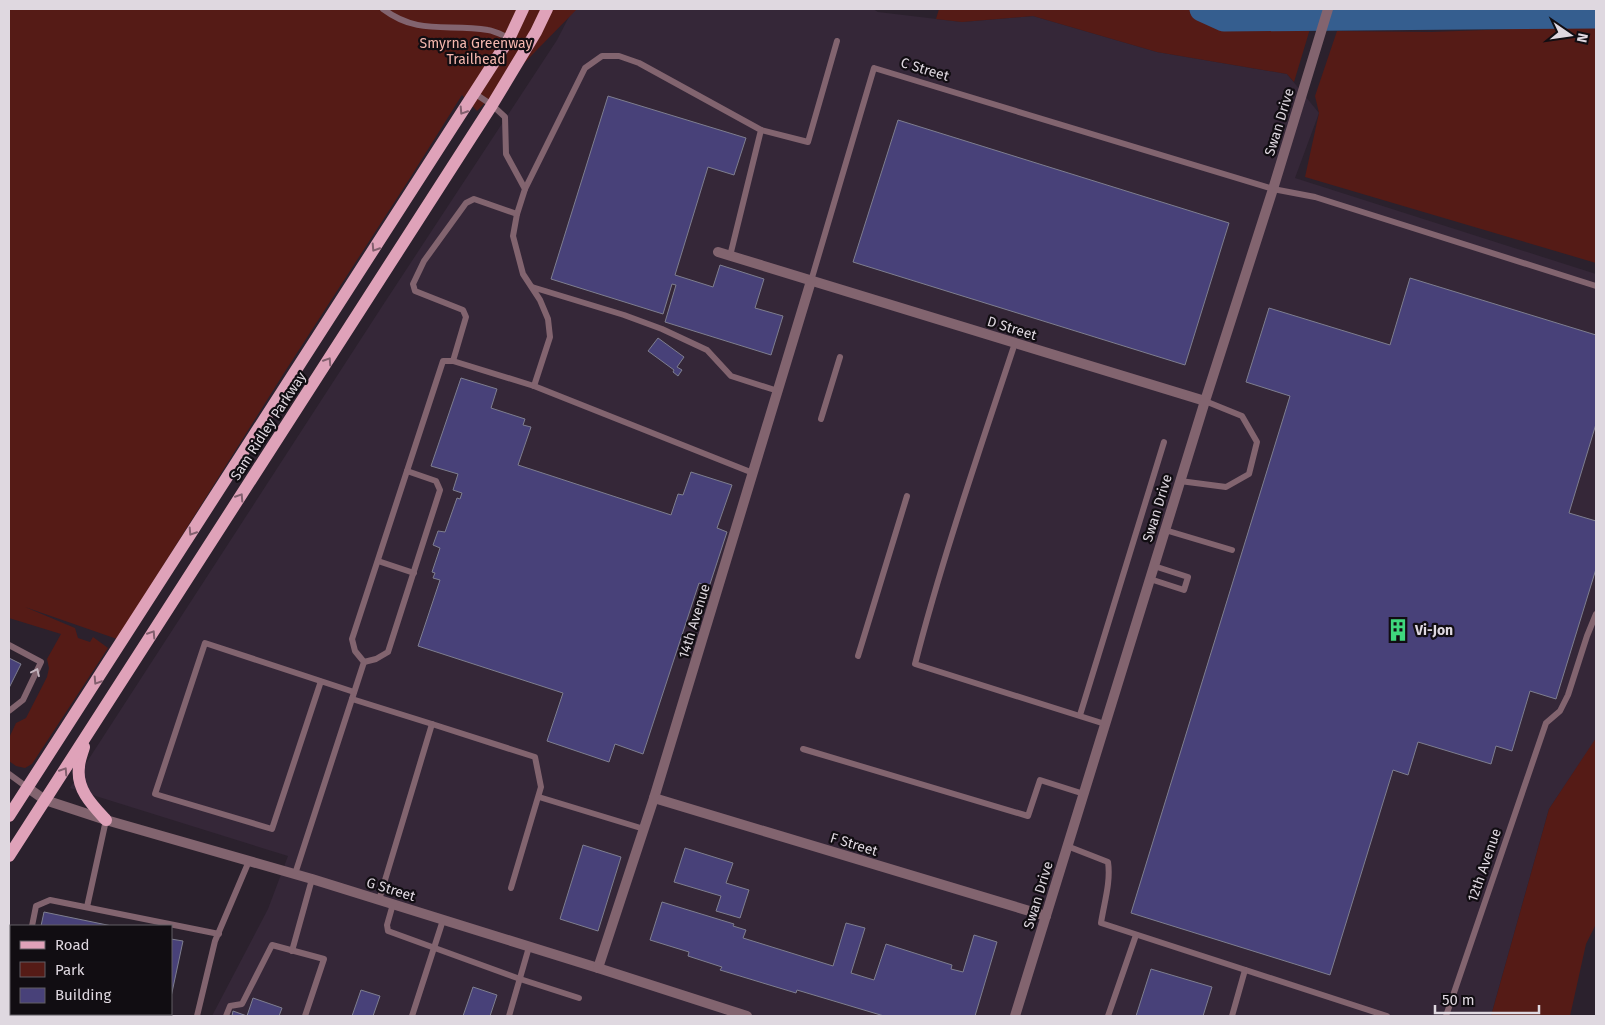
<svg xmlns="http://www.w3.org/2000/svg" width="1605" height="1025" viewBox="0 0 1605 1025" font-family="'Fira Sans',sans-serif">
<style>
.built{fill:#352738}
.green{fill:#551b16}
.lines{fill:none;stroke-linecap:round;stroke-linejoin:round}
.river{stroke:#355e8f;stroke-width:25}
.building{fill:#484179;stroke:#7e7e8f}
.lane{stroke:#82646f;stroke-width:6}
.street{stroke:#82646f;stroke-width:10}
.primary{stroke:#dfa2b9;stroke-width:12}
.oneway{stroke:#825f6e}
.oneway2{stroke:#c3b5be}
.labels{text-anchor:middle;stroke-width:4.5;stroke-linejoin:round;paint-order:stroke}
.park-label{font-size:14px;fill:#f5b7ae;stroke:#110d12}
.street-label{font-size:14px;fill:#dfd8e0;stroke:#110d12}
.poi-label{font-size:14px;font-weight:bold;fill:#dfd8e0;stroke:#110d12;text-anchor:start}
</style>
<rect width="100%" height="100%" fill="#2b212d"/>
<path class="built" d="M573,9H873L878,12L962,22L1033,16L1157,52L1287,74L1319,113L1295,178L1596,274V739L1549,809L1491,1016H212L268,909L288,856L70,788L383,305L557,40Z"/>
<g class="green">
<path d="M9,9H577L477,111L462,95L410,178L284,373L117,639L25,607L75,628L78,638L90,642L93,637L108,648L32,764L25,768L16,766L9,761V738L16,723L26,718L47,677L49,668L47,659L61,634L9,618Z"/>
<path d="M939,9H1316L1294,82L1287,74L1157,52L1033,16L962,22L936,19Z"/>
<path d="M1596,26V263L1305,177L1319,113L1315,96L1337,31L1431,32Z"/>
<path d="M1596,738V924L1586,944L1570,1016H1491L1549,809Z"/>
</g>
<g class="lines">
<path class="river" d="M1202,9L1224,19L1596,16"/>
</g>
<g class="building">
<path d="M608,96L746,138L734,175L708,167L675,275L713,287L720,265L764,279L755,308L783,316L771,355L665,322L676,285L672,284L663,314L551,279Z"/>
<path d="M898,120L1229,223L1185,365L853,262Z"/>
<path d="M1410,278L1596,335V424L1569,513L1596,521V569L1556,699L1530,691L1512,751L1496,746L1491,764L1418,742L1408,775L1393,770L1330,975L1131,913L1290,396L1246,382L1269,308L1390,345Z"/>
<path d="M658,338L684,357L677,367L682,370L678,376L673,372L674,370L648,351Z"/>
<path d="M461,378L497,389L491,408L525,419L523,425L531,427L518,465L671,515L678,494L683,495L691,472L732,485L717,528L727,532L709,587L699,583L643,754L615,744L609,762L547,741L563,693L418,646L440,580L433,578L435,573L432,572L440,548L433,545L438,531L445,532L457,498L460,499L462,493L453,490L458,474L431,466Z"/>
<path d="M9,658L21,664L9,688Z"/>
<path d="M583,845L621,857L598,931L560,919Z"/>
<path d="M685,848L733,863L726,883L749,890L740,918L716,911L721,896L674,882Z"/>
<path d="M662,902L734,924L733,926L746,930L743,938L833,966L846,923L865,928L851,973L874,980L886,944L952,965L951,969L963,972L974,935L997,942L975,1016H884L797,990L796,993L720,970L722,967L688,956L689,952L650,940Z"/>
<path d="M44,912L112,926H41Z"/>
<path d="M171,939L183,941L171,997Z"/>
<path d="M1151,969L1212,987L1203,1016H1136Z"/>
<path d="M473,987L497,995L490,1016H463Z"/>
<path d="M361,990L380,996L373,1016H352Z"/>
<path d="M253,998L282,1008L279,1016H232L233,1011L247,1016Z"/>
<path d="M23,1014H168L167,1016H22Z"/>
</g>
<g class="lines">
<g class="lane">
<path d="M383,9C419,36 448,23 488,30C495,31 502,35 509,38"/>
<path d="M761,130L808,142L837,41"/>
<path d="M525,189L585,68L602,56H619L639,63L761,130L730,256"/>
<path d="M811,281L874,68L1273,189L1315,197L1596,286"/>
<path d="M532,287L624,315L662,329L707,350L731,376L778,391"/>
<path d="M1015,343C980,449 943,555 915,664L1105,724"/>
<path d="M453,361L466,317L463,310L415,291L413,284L424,261L466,203L474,199L517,214"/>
<path d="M534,386L753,473"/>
<path d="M821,419L840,357"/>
<path d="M1180,481L1226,487L1249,474L1257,442L1242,416L1205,401"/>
<path d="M1165,530L1232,550"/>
<path d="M378,561L414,573"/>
<path d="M1150,579L1184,590L1188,577L1154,566"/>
<path d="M9,645L41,662L23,700L9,711"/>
<path d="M858,656L907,496"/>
<path d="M364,662L376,659L388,652L440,490L436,481L407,471"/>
<path d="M321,681L272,829L155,794L205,643L354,692"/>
<path d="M352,699L432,724"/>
<path d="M1080,715L1164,442"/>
<path d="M803,749L1028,816L1040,780L1084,794"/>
<path d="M9,774L28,788"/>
<path d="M539,797L644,829"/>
<path d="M1067,846L1108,862C1111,882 1104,903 1101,923L1387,1016"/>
<path d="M295,874L364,662L355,651L352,639L443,361H453L534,386L550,337L548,319L540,300L523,274L513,236L517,214L525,189L506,154L505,117L492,105L474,93"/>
<path d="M379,900L432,724L535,757L541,787L511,888"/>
<path d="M393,904L387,925L388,931L520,979L579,998"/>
<path d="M87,907L106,820"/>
<path d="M32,926L36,906L50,900L219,934"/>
<path d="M292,951L312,879"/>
<path d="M11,1016L12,1014"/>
<path d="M197,1016L215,941L249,861"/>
<path d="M226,1016L230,1006L242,1004L272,945L324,959L305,1016"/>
<path d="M412,1016L443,920"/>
<path d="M509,1016L529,947"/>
<path d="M1108,1016L1136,935"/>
<path d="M1232,1016L1245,970"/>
<path d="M1446,1016L1546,723L1560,711L1568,695L1587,636L1596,614"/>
</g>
<g class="street">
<path d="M718,252L1205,401"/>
<path d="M28,788L45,800L106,820L312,879L598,968L747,1016"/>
<path d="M654,798L1046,916"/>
<path d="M598,968L654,798L811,281"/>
<path d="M1015,1016L1205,401L1273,189L1328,9"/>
</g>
<g class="primary">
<path d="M84,747C82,754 79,761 79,767C76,789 92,805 106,820"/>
<path d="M9,816L509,39L523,9"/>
<path d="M9,856L492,105L536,32L547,9"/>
</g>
</g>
<defs><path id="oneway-chevron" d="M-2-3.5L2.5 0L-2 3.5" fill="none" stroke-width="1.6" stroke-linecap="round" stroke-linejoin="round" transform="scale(1.25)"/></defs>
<g class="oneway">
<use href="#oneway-chevron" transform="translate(463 111) rotate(123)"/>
<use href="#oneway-chevron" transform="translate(375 248) rotate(123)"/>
<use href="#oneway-chevron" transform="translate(328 361) rotate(-57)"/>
<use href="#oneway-chevron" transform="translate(240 497) rotate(-57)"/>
<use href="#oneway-chevron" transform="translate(192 532) rotate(123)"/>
<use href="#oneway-chevron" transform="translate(152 634) rotate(-57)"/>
<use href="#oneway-chevron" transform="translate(97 681) rotate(123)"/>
<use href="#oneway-chevron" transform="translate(64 771) rotate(-57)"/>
</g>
<use class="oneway2" href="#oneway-chevron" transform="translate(36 672) rotate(-65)"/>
<defs>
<symbol id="building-bare" viewBox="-9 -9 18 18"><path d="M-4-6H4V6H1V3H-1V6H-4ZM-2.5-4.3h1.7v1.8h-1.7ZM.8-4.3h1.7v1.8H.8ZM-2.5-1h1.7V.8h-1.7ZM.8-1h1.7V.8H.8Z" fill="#3fd77d" stroke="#110d12" stroke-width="2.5" paint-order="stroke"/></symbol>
</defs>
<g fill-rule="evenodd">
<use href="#building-bare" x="1382" y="614" width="32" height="32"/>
</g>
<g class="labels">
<g class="park-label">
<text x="476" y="48">Smyrna Greenway<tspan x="476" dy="16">Trailhead</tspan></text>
</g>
<g class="street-label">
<text transform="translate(925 69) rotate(17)" y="5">C Street</text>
<text transform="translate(1279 122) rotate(-73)" y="5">Swan Drive</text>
<text transform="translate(1012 328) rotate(17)" y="5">D Street</text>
<text transform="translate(268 426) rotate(-57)" y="5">Sam Ridley Parkway</text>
<text transform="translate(1157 508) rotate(-73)" y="5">Swan Drive</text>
<text transform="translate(694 621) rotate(-73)" y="5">14th Avenue</text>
<text transform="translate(854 844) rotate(17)" y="5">F Street</text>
<text transform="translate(1484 865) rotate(-71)" y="5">12th Avenue</text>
<text transform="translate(391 889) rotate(17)" y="5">G Street</text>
<text transform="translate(1038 895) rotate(-73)" y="5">Swan Drive</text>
</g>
<g class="poi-label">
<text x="1415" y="635">Vi-Jon</text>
</g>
</g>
<rect width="1605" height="1025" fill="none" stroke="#dfd8e0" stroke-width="20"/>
<rect x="10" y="925" width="162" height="90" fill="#110d12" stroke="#635e64"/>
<rect x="20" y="941" width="25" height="8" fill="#dfa2b9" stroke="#635e64"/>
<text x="55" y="950" font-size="15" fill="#dfd8e0">Road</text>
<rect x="20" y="962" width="25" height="15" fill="#551b16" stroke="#635e64"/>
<text x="55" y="975" font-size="15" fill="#dfd8e0">Park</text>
<rect x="20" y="988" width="25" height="15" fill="#484179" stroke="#635e64"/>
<text x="55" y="1000" font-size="15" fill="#dfd8e0">Building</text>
<g transform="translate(1570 35) rotate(103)" stroke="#110d12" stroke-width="4" paint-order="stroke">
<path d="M0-4L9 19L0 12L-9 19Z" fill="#dfd8e0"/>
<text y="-8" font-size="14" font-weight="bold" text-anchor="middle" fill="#dfd8e0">N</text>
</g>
<path d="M1435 1005v8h104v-8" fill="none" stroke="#dfd8e0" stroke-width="2.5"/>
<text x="1442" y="1005" font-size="15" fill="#dfd8e0" stroke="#110d12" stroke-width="4" paint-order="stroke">50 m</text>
</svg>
